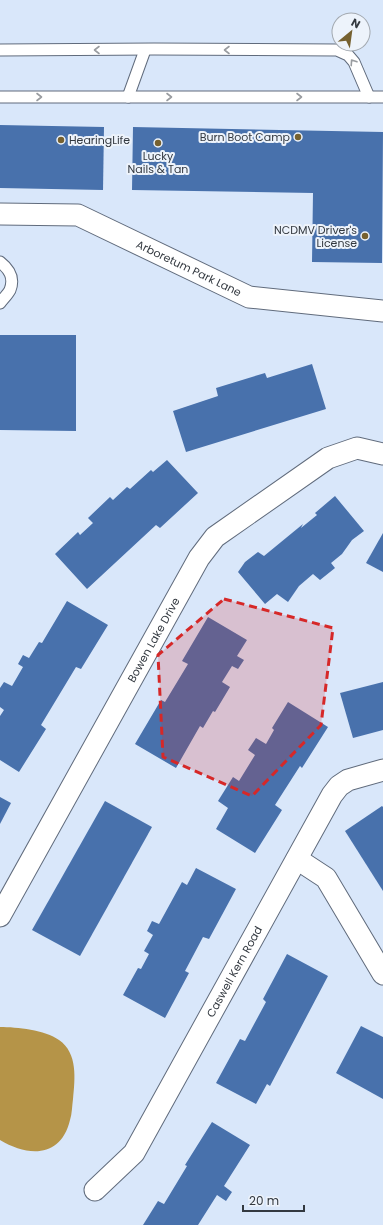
<svg xmlns="http://www.w3.org/2000/svg" width="383" height="1225" viewBox="0 0 383 1225" font-family="Poppins,sans-serif">
<style>
.water{fill:#b59448}
.building{fill:#4871ac}
.lines{fill:none;stroke-linecap:round;stroke-linejoin:round}
.service-casing{stroke:#606b7c;stroke-width:13}
.minor-casing{stroke:#606b7c;stroke-width:23}
.service{stroke:#fff;stroke-width:11}
.minor{stroke:#fff;stroke-width:21}
.oneway{stroke:#999ca0}
.marked{fill:#d62828;fill-opacity:0.2;stroke:#d62828;stroke-width:3;stroke-dasharray:8 5;stroke-linejoin:round}
.poi-dot{fill:#766130;stroke:#edf3fb;stroke-width:1.5}
.labels{text-anchor:middle;stroke-width:4;stroke-linejoin:round;paint-order:stroke}
.poi-label{font-size:11px;fill:#333940;stroke:#edf3fb;text-anchor:end}
.street-label{font-size:11px;fill:#333940;stroke:#edf3fb}
</style>
<rect width="100%" height="100%" fill="#d9e7fa"/>
<path class="water" d="M0,1027C17,1027 45,1030 59,1040C78,1053 75,1079 73,1099C72,1106 72,1114 70,1120C61,1158 28,1157 0,1140Z"/>
<g class="building">
<path d="M0,125L104,127L103,190L0,188Z"/>
<path d="M133,127L383,132L382,263L312,262L313,193L132,190Z"/>
<path d="M0,335H76V431L0,430Z"/>
<path d="M312,364L326,409L186,452L173,411L218,396L216,388L265,373L267,378Z"/>
<path d="M167,460L198,493L160,528L156,525L87,589L55,554L78,532L80,535L93,523L88,518L110,497L113,500L127,487L130,489L151,470L153,472Z"/>
<path d="M335,496L364,531L352,540L342,554L331,563L335,568L320,580L313,574L299,586L288,602L277,594L265,604L238,572L245,562L258,552L264,556L303,524L301,528L317,515L315,513Z"/>
<path d="M383,533V572L366,563Z"/>
<path d="M67,601L108,625L81,669L76,667L41,725L46,729L19,772L0,760V716L4,710L0,707V688L4,682L12,686L23,667L18,664L23,655L29,658L39,642L42,643Z"/>
<path d="M208,617L247,640L237,656L244,660L238,669L232,666L222,682L230,687L215,712L213,711L203,728L200,726L176,768L135,744L161,700L165,702L188,664L182,661Z"/>
<path d="M383,682V730L353,738L340,693Z"/>
<path d="M288,702L328,727L302,768L300,766L275,805L282,810L255,853L216,829L228,808L218,801L233,777L239,781L255,755L248,750L256,738L266,744L274,730L272,728Z"/>
<path d="M0,797L11,803L0,824Z"/>
<path d="M105,801L152,827L80,956L32,930Z"/>
<path d="M382,806L383,807V891L345,831Z"/>
<path d="M196,868L236,889L209,939L203,937L185,971L189,973L165,1018L123,995L138,968L141,969L149,954L144,951L153,935L147,931L152,921L159,924L182,882L187,885Z"/>
<path d="M287,954L328,976L270,1086L267,1084L256,1104L216,1083L240,1039L245,1041L266,1002L263,999Z"/>
<path d="M361,1026L383,1037V1099L336,1073Z"/>
<path d="M212,1122L250,1145L224,1186L232,1192L226,1201L217,1195L198,1225H143L158,1201L164,1204L187,1166L185,1165Z"/>
</g>
<g class="lines">
<defs>
<g id="service">
<path d="M0,50L154,49L337,50L348,55L354,62L369,97"/>
<path d="M0,97H383"/>
<path d="M128,97L145,50"/>
<path d="M0,262C9,269 15,277 10,290C8,294 3,299 0,303"/>
</g>
<g id="minor">
<path id="s1" d="M0,214L78,215L249,297L383,311"/>
<path d="M297,859L326,878L383,974"/>
<path id="s2" d="M0,916L199,558L215,537L328,458L357,448L383,454"/>
<path id="s3" d="M95,1190L134,1153L332,795L339,786L348,780L383,770"/>
</g>
</defs>
<use href="#service" class="service-casing"/>
<use href="#minor" class="minor-casing"/>
<use href="#service" class="service"/>
<use href="#minor" class="minor"/>
</g>
<defs><path id="oneway-chevron" d="M-2-3.5L2.5 0L-2 3.5" fill="none" stroke-width="1.6" stroke-linecap="round" stroke-linejoin="round"/></defs>
<g class="oneway">
<use href="#oneway-chevron" transform="translate(97 50) rotate(180)"/>
<use href="#oneway-chevron" transform="translate(227 50) rotate(-180)"/>
<use href="#oneway-chevron" transform="translate(353 62) rotate(-124)"/>
<use href="#oneway-chevron" transform="translate(39 97)"/>
<use href="#oneway-chevron" transform="translate(169 97)"/>
<use href="#oneway-chevron" transform="translate(299 97)"/>
</g>
<path class="marked" d="M224,599L333,628L321,725L252,796L163,757L158,655Z"/>
<g class="poi-dot">
<circle cx="298" cy="137" r="4"/>
<circle cx="61" cy="140" r="4"/>
<circle cx="158" cy="143" r="4"/>
<circle cx="365" cy="236" r="4"/>
</g>
<g class="labels">
<g class="poi-label">
<text x="290" y="141">Burn Boot Camp</text>
<text x="69" y="144" text-anchor="start">HearingLife</text>
<text x="158" y="160" text-anchor="middle">Lucky<tspan x="158" dy="13">Nails &amp; Tan</tspan></text>
<text x="357" y="234">NCDMV Driver's<tspan x="357" dy="13">License</tspan></text>
</g>
<g class="street-label">
<text dy="4" stroke="none"><textPath href="#s1" startOffset="201">Arboretum Park Lane</textPath></text>
<text dy="4" stroke="none"><textPath href="#s2" startOffset="316">Bowen Lake Drive</textPath></text>
<text dy="4" stroke="none"><textPath href="#s3" startOffset="261">Caswell Kern Road</textPath></text>
</g>
</g>
<g transform="translate(351 32) rotate(29)"><circle r="19" fill="#edf3fb" stroke="#a3a9b0"/>
<path d="M0-3L7 15L0 10L-7 15Z" fill="#766130"/>
<text y="-6" font-size="11" font-weight="bold" text-anchor="middle" fill="#333940">N</text>
</g>
<path d="M243 1205v6h61v-6" fill="none" stroke="#333940" stroke-width="2"/>
<text x="249" y="1205" font-size="12" fill="#333940" stroke="#edf3fb" stroke-width="3" paint-order="stroke">20 m</text>
</svg>
